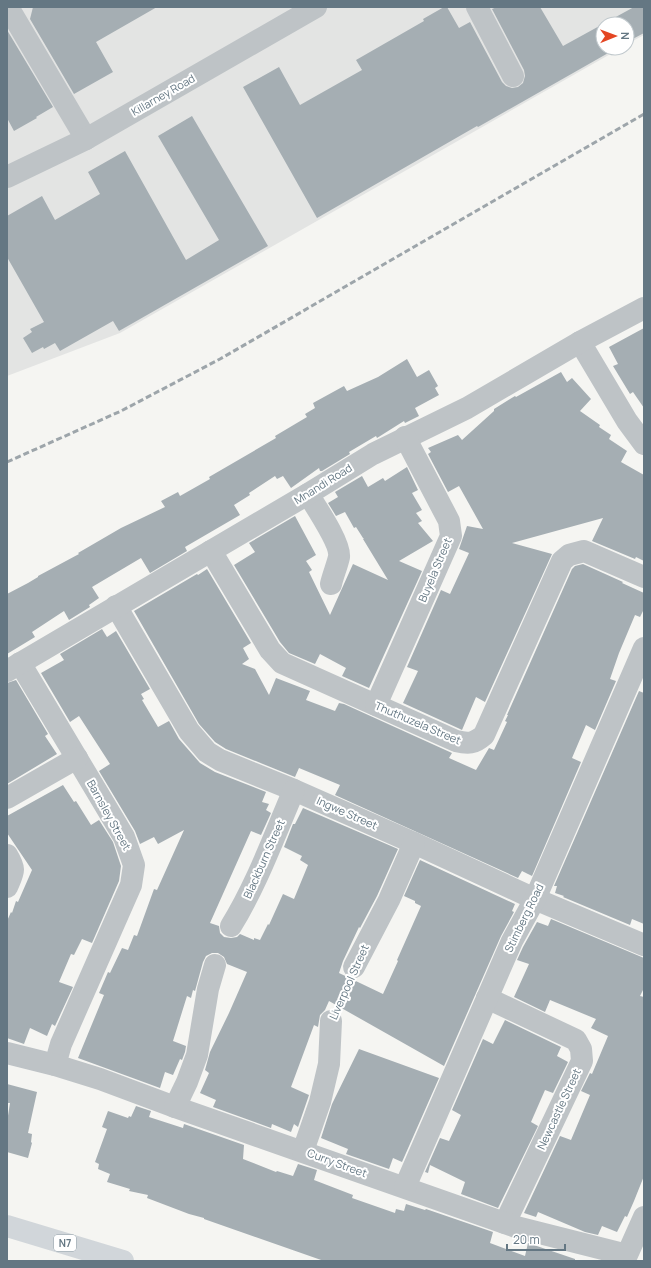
<svg xmlns="http://www.w3.org/2000/svg" width="651" height="1268" viewBox="0 0 651 1268" font-family="Manrope,sans-serif">
<style>
.built{fill:#e3e4e3}
.building{fill:#a5aeb3}
.lines{fill:none;stroke-linecap:round;stroke-linejoin:round}
.path{stroke:#b6babd;stroke-width:2.5;stroke-dasharray:2 2;stroke-linecap:butt}
.minor{stroke:#bec3c6;stroke-width:22}
.highway{stroke:#d1d6da;stroke-width:22}
.rail{stroke:#9da5aa;stroke-width:3;stroke-dasharray:6 3;stroke-linecap:butt}
.labels{text-anchor:middle;stroke-width:4;stroke-linejoin:round;paint-order:stroke}
.shield{fill:#fff;stroke:#92a0a8;stroke-width:1}
.shield-label{font-size:10px;font-weight:bold;fill:#647783}
.street-label{font-size:11px;fill:#647783;stroke:#fff}
</style>
<rect width="100%" height="100%" fill="#f5f5f2"/>
<path class="built" d="M7,7H644V35L627,44V24H603V48H621L120,333L7,376Z"/>
<g class="building">
<path d="M33,7H157L96,42L113,72L74,94L30,19Z"/>
<path d="M444,7H447L459,28L470,22L502,82L506,86L512,88L518,87L523,83L525,76L524,70L492,9L497,7H540L563,46L603,24V48H617L478,127L477,126L317,218L243,87L279,67L300,105L362,70L356,60L424,21L423,19Z"/>
<path d="M634,7H644V33L627,42V24H603Z"/>
<path d="M7,30L53,107L36,117L37,118L14,131L7,118Z"/>
<path d="M192,116L268,246L119,331L113,321L60,351L55,343L44,349L43,347L32,353L23,338L32,332L30,329L44,322L7,257V216L42,196L55,220L100,194L88,172L125,151L186,260L219,240L158,136Z"/>
<path d="M644,328V408L633,392L630,394L613,366L618,364L609,347Z"/>
<path d="M407,359L417,377L429,370L438,386L435,388L439,395L415,408L419,416L405,423L404,421L377,438L376,436L349,452L350,454L322,471H320L319,468L291,488L283,476L277,479L275,476L249,493L250,495L234,505L240,515L185,547L187,551L150,573L141,558L92,587L99,598L89,605L90,607L69,620L64,611L32,632L35,637L7,654V594L28,583L38,577V576L79,554L78,553L121,528L165,507L161,501L178,492L180,496L210,479L209,477L276,438L275,436L307,417L305,414L315,408L313,403L344,386L347,391L378,377Z"/>
<path d="M561,372L567,382L572,378L591,399L580,411L600,425L599,427L611,435L609,439L627,451L621,462L644,475V561L636,557L635,559L592,541L603,518L512,543L552,554L485,702L476,697L462,730L460,729L403,703L418,671L407,667L441,590L450,594L469,553L459,549L467,526L483,529L459,486L448,492L428,454L431,452L428,448L458,435L462,440L494,411V409L515,396L516,397Z"/>
<path d="M407,467L418,490L412,493L422,510L416,513L422,521L418,523L433,541L399,561L422,571L369,688L342,676L346,668L320,654L315,664L289,653L280,642L234,565L255,552L249,543L295,516L316,555L306,561L312,570L309,572L330,615L353,564L388,580L363,539L364,538H363L356,527L354,528L345,512L336,516L328,503L338,497L335,492L362,476L368,487L383,478L385,481Z"/>
<path d="M583,564L623,582L622,583L644,593V609L640,617L635,615L619,653L610,679L616,681L595,730L586,725L572,758L581,762L532,876L522,871L518,878L335,795L340,785L299,768L295,777L226,749L215,742L199,724L134,611L197,574L198,575L207,569L251,643L243,648L249,659L242,664L255,669L269,695L276,678L310,691L306,700L335,711L339,703L344,704L452,753L449,758L476,770L489,748L494,750L507,722L505,721L508,715H507L572,569L575,566Z"/>
<path d="M102,629L107,637L116,631L150,689L141,694L144,699L142,700L158,727L169,721L179,739L200,763L215,772L266,792L262,802L269,804L266,810L271,813L261,835L251,831L210,923L219,926L220,933L224,937L231,938L237,937L240,934L254,940V938L260,940L268,924L269,925L283,894L294,899L308,865L300,860L302,856L284,847L293,824H295L303,808L398,849L377,896L360,928L359,927L343,961L339,973L383,994L398,961L397,960L421,906L415,903V901L404,896L420,860L515,904L512,911L514,912L501,936L444,1066L329,1001L325,1010L320,1015L318,1027L314,1025L291,1087L309,1095L298,1127L294,1124L291,1132L272,1124L271,1128L213,1107L216,1100L200,1093L209,1073L205,1070L210,1052L229,1013L247,972L227,964L224,957L218,953H212L206,956L203,962L195,991L193,990L191,998L187,996L173,1041L186,1046L185,1052L182,1060L180,1059L173,1075L165,1072L160,1088L78,1058L104,995L99,993L108,972L110,973L122,948L128,950L134,935L137,936L154,889L157,890L184,830L158,844L154,837L140,844L135,831L99,771L110,764L79,716L70,722L41,673L64,660L60,654Z"/>
<path d="M16,680L48,734L45,736L57,754L7,784V683Z"/>
<path d="M639,691L644,693V924L632,919L630,925L563,897L564,896L555,893L557,886H554Z"/>
<path d="M63,785L74,802L76,801L91,825L99,820L113,842L121,866L119,881L92,943L82,939L74,955L71,954L59,982L73,987L55,1026L52,1024L47,1036L30,1028L24,1044L7,1038V921L11,912L12,913L16,901L18,902L32,870L7,833V816Z"/>
<path d="M551,919L644,958V988L640,996L644,997V1176L634,1201L627,1217L625,1216L617,1232L602,1226L598,1235L585,1232L538,1212L536,1217L524,1213L560,1136L571,1140L590,1095L581,1091L590,1073L592,1074L608,1036L591,1028L596,1019L550,1000L545,1012L514,997L529,964L517,960L523,947L537,922L548,926Z"/>
<path d="M505,1020L561,1047L557,1056L568,1062L553,1093L545,1090L531,1122L538,1126L498,1208L461,1194L465,1182L430,1165L428,1173L425,1172L440,1138L449,1141L461,1115L452,1110L483,1039L493,1044Z"/>
<path d="M359,1049L439,1078L402,1162L393,1158L389,1169L346,1154L348,1149L321,1138L332,1104Z"/>
<path d="M7,1084L37,1092L28,1133L32,1134L31,1142L32,1143L28,1158L7,1152V1122L10,1103H7Z"/>
<path d="M136,1106L151,1111L149,1117L183,1128L184,1124L244,1145L243,1159L276,1172L277,1171L293,1176L298,1164L317,1170L314,1180L353,1195L352,1198L395,1213L396,1209L404,1211L406,1204L425,1210L426,1209L493,1232L490,1243L525,1256L528,1243L575,1259V1261H324L204,1219V1218L189,1214L147,1198L148,1195L129,1191L130,1189L107,1182L110,1174L98,1169L99,1164L95,1162L107,1129L102,1127L108,1111L128,1118L129,1116L131,1117Z"/>
</g>
<g class="lines">
<path class="path" d="M338,1003L346,985"/>
<g class="minor">
<path d="M8,7L86,139"/>
<path d="M477,7L513,76"/>
<path d="M7,177L86,139L316,7"/>
<path d="M580,342L627,421L644,444"/>
<path d="M308,494C316,507 341,544 339,557C337,566 333,575 331,584"/>
<path d="M211,551L270,650L282,663L456,741C468,744 474,744 484,735L562,561L569,555L584,551L644,577"/>
<path d="M116,606L189,731L207,752L220,760L294,790L414,843L535,899L644,945"/>
<path d="M20,663L124,837L134,865L131,885L61,1044L55,1065"/>
<path d="M7,671L308,494L373,454L467,408L580,342L644,308"/>
<path d="M376,705L451,536L449,521L405,437"/>
<path d="M7,798L77,758"/>
<path d="M7,855C16,870 14,871 7,887"/>
<path d="M231,926C257,884 274,836 294,790"/>
<path d="M354,967L389,900L414,843"/>
<path d="M487,998L576,1040L581,1049L582,1061L505,1223"/>
<path d="M7,1053L55,1065L100,1079L175,1107L516,1227L627,1255L644,1217"/>
<path d="M175,1107L187,1082L197,1055L208,989L215,965"/>
<path d="M303,1151L320,1102L329,1064L331,1021"/>
<path d="M405,1187L512,941L535,899L644,648"/>
</g>
<path class="highway" d="M7,1226L123,1261"/>
<path class="rail" d="M7,462L121,411L220,359L644,114"/>
</g>
<g class="labels">
<rect class="shield" x="54" y="1235" width="22" height="16" rx="3"/>
<g class="shield-label">
<text x="65" y="1247">N7</text>
</g>
<g class="street-label">
<text transform="translate(163 95) rotate(-30)" y="4">Killarney Road</text>
<text transform="translate(323 484) rotate(-32)" y="4">Mnandi Road</text>
<text transform="translate(435 570) rotate(-67)" y="4">Buyela Street</text>
<text transform="translate(418 723) rotate(23)" y="4">Thuthuzela Street</text>
<text transform="translate(347 813) rotate(24)" y="4">Ingwe Street</text>
<text transform="translate(109 815) rotate(61)" y="4">Barnsley Street</text>
<text transform="translate(264 859) rotate(-66)" y="4">Blackburn Street</text>
<text transform="translate(524 918) rotate(-64)" y="4">Stimberg Road</text>
<text transform="translate(349 982) rotate(-66)" y="4">Liverpool Street</text>
<text transform="translate(559 1109) rotate(-65)" y="4">Newcastle Street</text>
<text transform="translate(337 1163) rotate(20)" y="4">Curry Street</text>
</g>
</g>
<rect width="651" height="1268" fill="none" stroke="#647783" stroke-width="16"/>
<g transform="translate(615 36) rotate(89)"><circle r="19" fill="#ffffff" stroke="#c1c9cd"/>
<path d="M0-3L7 15L0 10L-7 15Z" fill="#e44623"/>
<text y="-6" font-size="11" font-weight="bold" text-anchor="middle" fill="#647783">N</text>
</g>
<path d="M507 1244v6h58v-6" fill="none" stroke="#647783" stroke-width="2"/>
<text x="513" y="1244" font-size="12" fill="#647783" stroke="#ffffff" stroke-width="3" paint-order="stroke">20 m</text>
</svg>
